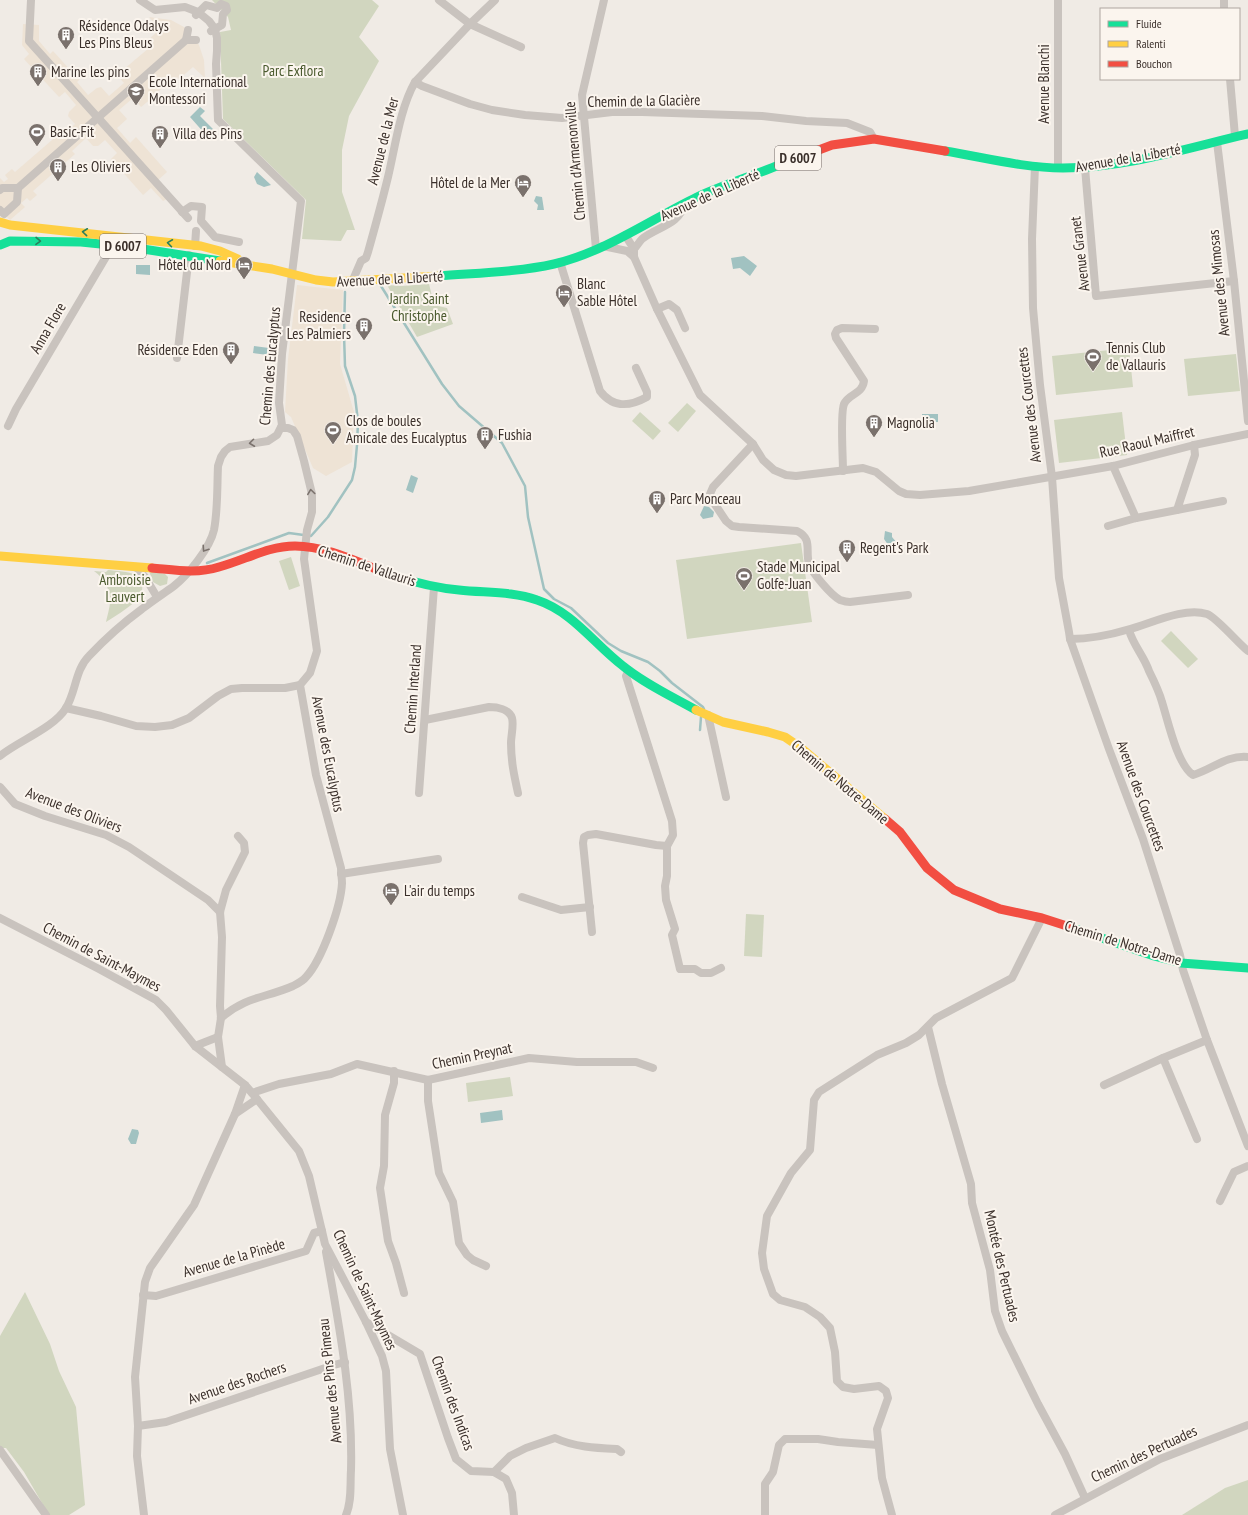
<svg xmlns="http://www.w3.org/2000/svg" width="1248" height="1515" viewBox="0 0 1248 1515" font-family="'PT Sans Narrow',sans-serif">
<style>
.green{fill:#d1d6bf}
.plaza{fill:#eee3d5}
.water{fill:#a1c2c1}
.lines{fill:none;stroke-linecap:round;stroke-linejoin:round}
.stream{stroke:#a1c2c1;stroke-width:2.5}
.street{stroke:#c9c3be;stroke-width:8}
.fast{stroke:#16e098;stroke-width:9}
.slow{stroke:#ffcf43;stroke-width:9}
.jam{stroke:#f24e42;stroke-width:9}
.oneway{stroke:#2a7f5c}
.oneway2{stroke:#7b726d}
.labels{text-anchor:middle;stroke-width:4;stroke-linejoin:round;paint-order:stroke}
.shield{fill:#fbf5ee;stroke:#756b66;stroke-width:1}
.shield-label{font-size:14px;font-weight:bold;fill:#3b302b}
.poi-label{font-size:15px;fill:#3b302b;stroke:#fbf5ee;text-anchor:start}
.park-label{font-size:15px;fill:#4a5a2e;stroke:#fbf5ee}
.street-label{font-size:15px;fill:#3b302b;stroke:#fbf5ee}
</style>
<rect width="100%" height="100%" fill="#f0ebe5"/>
<g class="green">
<path d="M212,0H372L379,6L359,37L379,61L349,116L342,150V192L355,230H347L341,241L302,239L306,200L223,119L220,32L231,30L228,17Z"/>
<path d="M429,284L432,296L438,306L447,308L453,324L417,337L387,285L402,286Z"/>
<path d="M1129,348L1133,387L1056,395L1052,356Z"/>
<path d="M1236,354L1240,391L1188,396L1184,359Z"/>
<path d="M687,403L696,411L678,432L668,423Z"/>
<path d="M640,412L661,431L653,440L632,421Z"/>
<path d="M1122,412L1127,455L1059,463L1054,420Z"/>
<path d="M801,543L812,622L687,639L676,560Z"/>
<path d="M291,557L300,586L289,590L279,561Z"/>
<path d="M108,570C116,571 128,571 136,575C146,582 143,595 135,602C126,609 116,616 106,622C107,617 108,614 109,609C113,594 106,580 94,571L106,572Z"/>
<path d="M149,571L165,574L168,577L167,584L160,586L153,582Z"/>
<path d="M1171,631L1198,659L1188,668L1161,641Z"/>
<path d="M746,914L764,915L762,957L744,956Z"/>
<path d="M510,1077L513,1096L468,1102L466,1083Z"/>
<path d="M25,1292L50,1344L59,1371L76,1407L85,1505L69,1515H49L24,1472L6,1448H0V1336Z"/>
<path d="M1248,1480V1515H1182L1225,1488Z"/>
</g>
<g class="plaza">
<path d="M149,17L171,20L184,27L199,45L204,60L205,78L193,67L179,79L177,77L151,97L152,98L141,107L133,98L119,110L127,119L117,128L130,143L136,137L167,172L158,180L169,198L163,201L151,188L143,195L111,159L117,153L105,140L98,146H93L86,138L72,151L75,154L33,191L37,195L30,201L27,198L21,203L25,207L10,220L0,210V178L4,182L8,179L5,175L12,169L15,172L59,134L61,136L75,124L68,116L69,112L76,105L65,92L59,97L24,59L29,54L22,45L23,24L39,25V41L50,54L53,51L72,72L75,69L82,77L77,82L88,95L97,88L101,87L109,96L124,83L117,75L149,48L150,44L147,41L160,29Z"/>
<path d="M297,285L343,290L340,364L354,412L352,462L326,476L313,468L291,417L285,412L288,359Z"/>
</g>
<g class="water">
<path d="M200,107L205,111L200,116L213,129L206,135L190,117Z"/>
<path d="M257,172L271,185L264,187L257,184L254,177Z"/>
<path d="M536,196L542,197L544,210H537L538,205L534,201Z"/>
<path d="M744,256L757,266L750,276L740,268L733,269L731,258Z"/>
<path d="M136,265H150V275L136,274Z"/>
<path d="M254,346L269,348L268,355L253,353Z"/>
<rect x="922" y="414" width="16" height="8"/>
<path d="M411,475L418,478L413,493L406,490Z"/>
<path d="M704,506L709,507L714,512L713,517L703,519L700,515Z"/>
<path d="M885,531L892,533V537L898,544L891,549L884,539Z"/>
<path d="M502,1110L503,1120L481,1123L480,1113Z"/>
<path d="M132,1129L138,1130L139,1133L136,1144H131L128,1139Z"/>
</g>
<g class="lines">
<g class="stream">
<path d="M381,286L442,384L459,406L502,443L525,486L528,517L544,589L554,599L571,608L608,643L621,651L648,662L660,671L672,683L703,707L704,709"/>
<path d="M207,563L289,533L311,536L328,517L352,480L355,467L357,445L358,422L355,396L345,366L344,334L345,292"/>
<path d="M700,730L701,717"/>
</g>
<g class="street">
<path d="M31,0L29,41L188,218"/>
<path d="M439,0L470,24L521,47"/>
<path d="M1058,0V168"/>
<path d="M1224,0V9"/>
<path d="M196,15L206,5L217,8L221,4L226,6L227,10L223,14L222,25L211,31"/>
<path d="M186,40L188,30"/>
<path d="M1230,79L1235,136"/>
<path d="M415,82L422,86L470,104L492,110L525,115L562,118L612,112H642L762,116L806,121L847,123L870,132L874,139"/>
<path d="M1217,142L1234,281L1248,421"/>
<path d="M1035,166L1032,239L1033,308L1040,385L1052,477L1059,578L1069,632L1070,639L1109,749L1143,839L1180,955L1183,970L1207,1040L1248,1146"/>
<path d="M1085,168L1096,296L1234,281"/>
<path d="M0,190L2,188H18L186,40H196"/>
<path d="M0,210L4,214L17,202L18,188"/>
<path d="M182,212L191,206L202,207L201,221L215,237L239,242"/>
<path d="M625,235L634,249V257L657,309L700,395L753,444L763,460L774,470L786,475L796,476L863,468L876,472L899,491L906,494L920,495L969,491L1113,466L1194,445L1248,434"/>
<path d="M195,246L196,231"/>
<path d="M603,246L627,251L634,257"/>
<path d="M596,249L582,95L604,0"/>
<path d="M634,249C637,246 639,242 642,239C656,227 680,225 684,204"/>
<path d="M560,262L600,391C613,408 629,407 647,397V392L636,368"/>
<path d="M352,282L361,261L366,258L368,252C375,227 382,202 388,177C395,148 400,108 415,82L470,24L495,0"/>
<path d="M657,309L669,304L677,310L685,328"/>
<path d="M177,358L189,255"/>
<path d="M8,426L16,409L113,245"/>
<path d="M753,444L713,487L710,494L712,500L726,521L732,526L739,527L797,531C813,539 805,550 809,564C813,574 831,595 840,600C843,601 846,602 850,602L908,595"/>
<path d="M1113,466L1136,518"/>
<path d="M843,471C843,457 840,414 844,404C849,393 862,395 864,381L836,338L835,334L837,330L842,328L875,329"/>
<path d="M1177,510L1195,455L1194,445"/>
<path d="M1108,526L1136,518L1223,501"/>
<path d="M136,567L145,577L157,597"/>
<path d="M1129,630C1133,645 1144,656 1149,671C1154,681 1159,691 1162,702C1168,721 1177,764 1193,775C1213,769 1226,755 1248,757"/>
<path d="M1070,639C1091,639 1110,635 1130,629C1152,623 1184,607 1207,614C1216,617 1238,643 1248,651"/>
<path d="M629,670L626,676L672,821L673,835L667,846V876L665,886L666,900L675,929L672,935L680,969H695L701,973H711L721,968"/>
<path d="M66,708L101,716L136,726L155,727L172,725L189,718L218,696L231,689L242,688H285L300,685"/>
<path d="M708,715L726,797"/>
<path d="M425,720L489,707C497,707 509,709 512,718C514,725 511,736 511,743C511,761 514,775 518,793"/>
<path d="M0,756C18,741 54,728 66,708C76,692 75,670 89,656C105,639 123,623 142,609C152,601 163,594 174,586C188,575 210,548 214,530C218,509 217,487 218,466L221,457L225,451L230,447L268,441L277,435L282,425L279,403L282,354L301,201L218,120L216,64L217,51V38L215,29L209,21L198,12L185,7L155,10L140,0"/>
<path d="M0,787L15,804L45,816L106,835L129,847L208,900L220,912"/>
<path d="M419,793L434,587"/>
<path d="M341,874L438,859"/>
<path d="M522,897L561,910L590,907"/>
<path d="M0,918L99,969L156,1000L166,1010L195,1046L245,1085L252,1093L299,1151L309,1176L325,1244L366,1322L382,1356L386,1371L390,1449L403,1515"/>
<path d="M592,932L583,843L584,837L588,835L596,834L656,845L667,846"/>
<path d="M221,1018C246,996 266,998 293,986C297,984 303,981 306,977C322,960 341,906 342,883C342,879 341,873 341,868L316,775L300,685L310,673L317,651L304,559L307,530L312,512V494L304,461L297,436L293,430L288,428H281"/>
<path d="M928,1027L942,1084L971,1184L972,1203L990,1270L995,1311L1002,1331L1038,1404L1065,1454L1085,1498"/>
<path d="M195,1046L218,1037"/>
<path d="M1163,1058L1197,1139"/>
<path d="M222,1067L218,1037L221,1018L220,1006L222,937L220,912L226,890L245,852L244,843L238,836"/>
<path d="M394,1071V1083L385,1115L384,1166L380,1188L388,1241L396,1263L404,1293"/>
<path d="M428,1080V1101L439,1173L453,1202L459,1243L467,1255L473,1260L486,1266"/>
<path d="M1104,1085L1163,1058L1207,1040"/>
<path d="M252,1093L279,1084L331,1074L357,1064L428,1080L529,1058L577,1062H636L653,1068"/>
<path d="M235,1114L257,1099"/>
<path d="M1220,1201L1234,1172L1248,1166"/>
<path d="M326,1252C339,1325 353,1396 351,1470C350,1485 352,1501 346,1515"/>
<path d="M143,1295L156,1296L306,1251L314,1233L322,1231"/>
<path d="M366,1322L420,1354L448,1438L456,1459L471,1471L494,1472L506,1479L512,1493L514,1515"/>
<path d="M138,1426L166,1422L334,1365L345,1362"/>
<path d="M0,1450L46,1515"/>
<path d="M494,1472L510,1456L526,1448L555,1438C574,1447 596,1448 617,1449L621,1452"/>
<path d="M144,1515L137,1456L138,1426L135,1377L145,1282L150,1268L194,1205L235,1114L245,1085"/>
<path d="M765,1515V1484L773,1472L779,1445L785,1439H818L838,1442L878,1445"/>
<path d="M892,1515L882,1478L877,1429L888,1398L886,1391L879,1386L854,1389L843,1387L837,1381L835,1352L830,1328L820,1317L805,1307L780,1300L773,1294L764,1269L762,1253L767,1216L791,1173L810,1150L814,1100L819,1092L877,1055L906,1043L919,1035L936,1018L1012,978L1042,918"/>
<path d="M1055,1515L1160,1459L1248,1425"/>
</g>
<g class="fast">
<path d="M945,151C983,157 1023,168 1063,168C1126,168 1187,148 1248,134"/>
<path d="M0,245L10,241L81,242L130,247L220,261"/>
<path d="M439,276C476,273 519,272 554,264C605,252 650,220 697,197C723,185 752,176 779,165"/>
<path d="M391,575C413,582 436,588 459,590C485,593 512,591 537,600C573,612 594,644 623,666C645,684 671,696 696,710"/>
<path d="M1070,927L1154,956L1181,963L1248,968"/>
</g>
<g class="slow">
<path d="M0,222L10,225L201,246L220,251L238,259"/>
<path d="M220,261L272,269L316,280L333,282L439,276"/>
<path d="M0,556L152,568"/>
<path d="M696,710L723,722L768,732L785,737L801,748L885,819"/>
</g>
<g class="jam">
<path d="M779,165L832,145L874,139L945,151"/>
<path d="M152,568C175,570 197,574 219,567C245,560 268,546 295,546C328,546 361,564 391,575"/>
<path d="M885,819L900,832L927,868L954,890L1000,909L1042,918L1070,927"/>
</g>
</g>
<defs><path id="oneway-chevron" d="M-2-3.5L2.5 0L-2 3.5" fill="none" stroke-width="1.6" stroke-linecap="round" stroke-linejoin="round"/></defs>
<g class="oneway">
<use href="#oneway-chevron" transform="translate(85 232) rotate(-174)"/>
<use href="#oneway-chevron" transform="translate(38 241) rotate(1)"/>
<use href="#oneway-chevron" transform="translate(170 243) rotate(-172)"/>
</g>
<g class="oneway2">
<use href="#oneway-chevron" transform="translate(252 443) rotate(173)"/>
<use href="#oneway-chevron" transform="translate(311 492) rotate(-98)"/>
<use href="#oneway-chevron" transform="translate(205 549) rotate(124)"/>
</g>
<defs>
<symbol id="building-pin" viewBox="-11 -11 22 30"><path d="M0 17L-7.5 6A9.5 9.5 0 1 1 7.5 6Z" fill="#7a716c" stroke="#fbf5ee"/><path d="M-4-6H4V6H1V3H-1V6H-4ZM-2.5-4.3h1.7v1.8h-1.7ZM.8-4.3h1.7v1.8H.8ZM-2.5-1h1.7V.8h-1.7ZM.8-1h1.7V.8H.8Z" fill="#fff"/></symbol>
<symbol id="school-pin" viewBox="-11 -11 22 30"><path d="M0 17L-7.5 6A9.5 9.5 0 1 1 7.5 6Z" fill="#7a716c" stroke="#fbf5ee"/><path d="M0-5L7-2L0 1L-7-2ZM-4 1L0 2.5L4 1V4Q0 6-4 4Z" fill="#fff"/></symbol>
<symbol id="stadium-pin" viewBox="-11 -11 22 30"><path d="M0 17L-7.5 6A9.5 9.5 0 1 1 7.5 6Z" fill="#7a716c" stroke="#fbf5ee"/><path d="M0-5a6.5 5 0 1 0 0 10a6.5 5 0 1 0 0-10ZM-3.5-1.8h7v3.6h-7Z" fill="#fff"/></symbol>
<symbol id="hotel-pin" viewBox="-11 -11 22 30"><path d="M0 17L-7.5 6A9.5 9.5 0 1 1 7.5 6Z" fill="#7a716c" stroke="#fbf5ee"/><path d="M-6-4.5h1.5V1H6V5H4.5V3h-9V5H-6ZM-4 0a1.8 1.8 0 1 1 3.6 0ZM.5 0V-2.5h3Q6-2.5 6 0Z" fill="#fff"/></symbol>
</defs>
<g fill-rule="evenodd">
<use href="#building-pin" x="56" y="25" width="20" height="27"/>
<use href="#building-pin" x="28" y="62" width="20" height="27"/>
<use href="#school-pin" x="126" y="81" width="20" height="27"/>
<use href="#stadium-pin" x="27" y="122" width="20" height="27"/>
<use href="#building-pin" x="150" y="124" width="20" height="27"/>
<use href="#building-pin" x="48" y="157" width="20" height="27"/>
<use href="#hotel-pin" x="513" y="173" width="20" height="27"/>
<use href="#hotel-pin" x="234" y="255" width="20" height="27"/>
<use href="#hotel-pin" x="554" y="283" width="20" height="27"/>
<use href="#building-pin" x="354" y="316" width="20" height="27"/>
<use href="#building-pin" x="221" y="340" width="20" height="27"/>
<use href="#stadium-pin" x="1083" y="347" width="20" height="27"/>
<use href="#building-pin" x="864" y="413" width="20" height="27"/>
<use href="#stadium-pin" x="323" y="420" width="20" height="27"/>
<use href="#building-pin" x="475" y="425" width="20" height="27"/>
<use href="#building-pin" x="647" y="489" width="20" height="27"/>
<use href="#building-pin" x="837" y="538" width="20" height="27"/>
<use href="#stadium-pin" x="734" y="566" width="20" height="27"/>
<use href="#hotel-pin" x="381" y="881" width="20" height="27"/>
</g>
<g class="labels">
<g class="shield">
<rect x="775" y="146" width="46" height="24" rx="3"/>
<rect x="100" y="234" width="46" height="24" rx="3"/>
</g>
<g class="shield-label">
<text x="798" y="163">D 6007</text>
<text x="123" y="251">D 6007</text>
</g>
<g class="poi-label">
<text x="79" y="31">Résidence Odalys<tspan x="79" dy="17">Les Pins Bleus</tspan></text>
<text x="51" y="77">Marine les pins</text>
<text x="149" y="87">Ecole International<tspan x="149" dy="17">Montessori</tspan></text>
<text x="50" y="137">Basic-Fit</text>
<text x="173" y="139">Villa des Pins</text>
<text x="71" y="172">Les Oliviers</text>
<text x="510" y="188" text-anchor="end">Hôtel de la Mer</text>
<text x="231" y="270" text-anchor="end">Hôtel du Nord</text>
<text x="577" y="289">Blanc<tspan x="577" dy="17">Sable Hôtel</tspan></text>
<text x="351" y="322" text-anchor="end">Residence<tspan x="351" dy="17">Les Palmiers</tspan></text>
<text x="1106" y="353">Tennis Club<tspan x="1106" dy="17">de Vallauris</tspan></text>
<text x="218" y="355" text-anchor="end">Résidence Eden</text>
<text x="346" y="426">Clos de boules<tspan x="346" dy="17">Amicale des Eucalyptus</tspan></text>
<text x="887" y="428">Magnolia</text>
<text x="498" y="440">Fushia</text>
<text x="670" y="504">Parc Monceau</text>
<text x="860" y="553">Regent's Park</text>
<text x="757" y="572">Stade Municipal<tspan x="757" dy="17">Golfe-Juan</tspan></text>
<text x="404" y="896">L'air du temps</text>
</g>
<g class="park-label">
<text x="293" y="76">Parc Exflora</text>
<text x="419" y="304">Jardin Saint<tspan x="419" dy="17">Christophe</tspan></text>
<text x="125" y="585">Ambroisie<tspan x="125" dy="17">Lauvert</tspan></text>
</g>
<g class="street-label">
<text transform="translate(1044 84) rotate(-90)" y="5">Avenue Blanchi</text>
<text transform="translate(644 101) rotate(-1)" y="5">Chemin de la Glacière</text>
<text transform="translate(383 141) rotate(-76)" y="5">Avenue de la Mer</text>
<text transform="translate(1128 158) rotate(-10)" y="5">Avenue de la Liberté</text>
<text transform="translate(575 161) rotate(-95)" y="5">Chemin d'Armenonville</text>
<text transform="translate(710 195) rotate(-24)" y="5">Avenue de la Liberté</text>
<text transform="translate(1080 254) rotate(-97)" y="5">Avenue Granet</text>
<text transform="translate(390 279) rotate(-3)" y="5">Avenue de la Liberté</text>
<text transform="translate(1219 283) rotate(-96)" y="5">Avenue des Mimosas</text>
<text transform="translate(48 328) rotate(-60)" y="5">Anna Flore</text>
<text transform="translate(270 366) rotate(-85)" y="5">Chemin des Eucalyptus</text>
<text transform="translate(1029 405) rotate(-97)" y="5">Avenue des Courcettes</text>
<text transform="translate(1147 442) rotate(-13)" y="5">Rue Raoul Maiffret</text>
<text transform="translate(367 566) rotate(18)" y="5">Chemin de Vallauris</text>
<text transform="translate(413 689) rotate(-86)" y="5">Chemin Interland</text>
<text transform="translate(328 754) rotate(79)" y="5">Avenue des Eucalyptus</text>
<text transform="translate(840 782) rotate(40)" y="5">Chemin de Notre-Dame</text>
<text transform="translate(1141 796) rotate(70)" y="5">Avenue des Courcettes</text>
<text transform="translate(74 810) rotate(21)" y="5">Avenue des Oliviers</text>
<text transform="translate(1123 943) rotate(17)" y="5">Chemin de Notre-Dame</text>
<text transform="translate(102 957) rotate(28)" y="5">Chemin de Saint-Maymes</text>
<text transform="translate(472 1056) rotate(-12)" y="5">Chemin Preynat</text>
<text transform="translate(234 1258) rotate(-16)" y="5">Avenue de la Pinède</text>
<text transform="translate(1002 1266) rotate(77)" y="5">Montée des Pertuades</text>
<text transform="translate(365 1290) rotate(65)" y="5">Chemin de Saint-Maymes</text>
<text transform="translate(330 1381) rotate(-96)" y="5">Avenue des Pins Pimeau</text>
<text transform="translate(237 1383) rotate(-19)" y="5">Avenue des Rochers</text>
<text transform="translate(453 1403) rotate(70)" y="5">Chemin des Indicas</text>
<text transform="translate(1144 1454) rotate(-25)" y="5">Chemin des Pertuades</text>
</g>
</g>
<rect x="1100" y="8" width="140" height="72" fill="#fbf5ee" stroke="#aea6a0"/>
<rect x="1108" y="21" width="20" height="6" fill="#16e098" stroke="#aea6a0"/>
<text x="1136" y="28" font-size="12" fill="#3b302b">Fluide</text>
<rect x="1108" y="41" width="20" height="6" fill="#ffcf43" stroke="#aea6a0"/>
<text x="1136" y="48" font-size="12" fill="#3b302b">Ralenti</text>
<rect x="1108" y="61" width="20" height="6" fill="#f24e42" stroke="#aea6a0"/>
<text x="1136" y="68" font-size="12" fill="#3b302b">Bouchon</text>
</svg>
